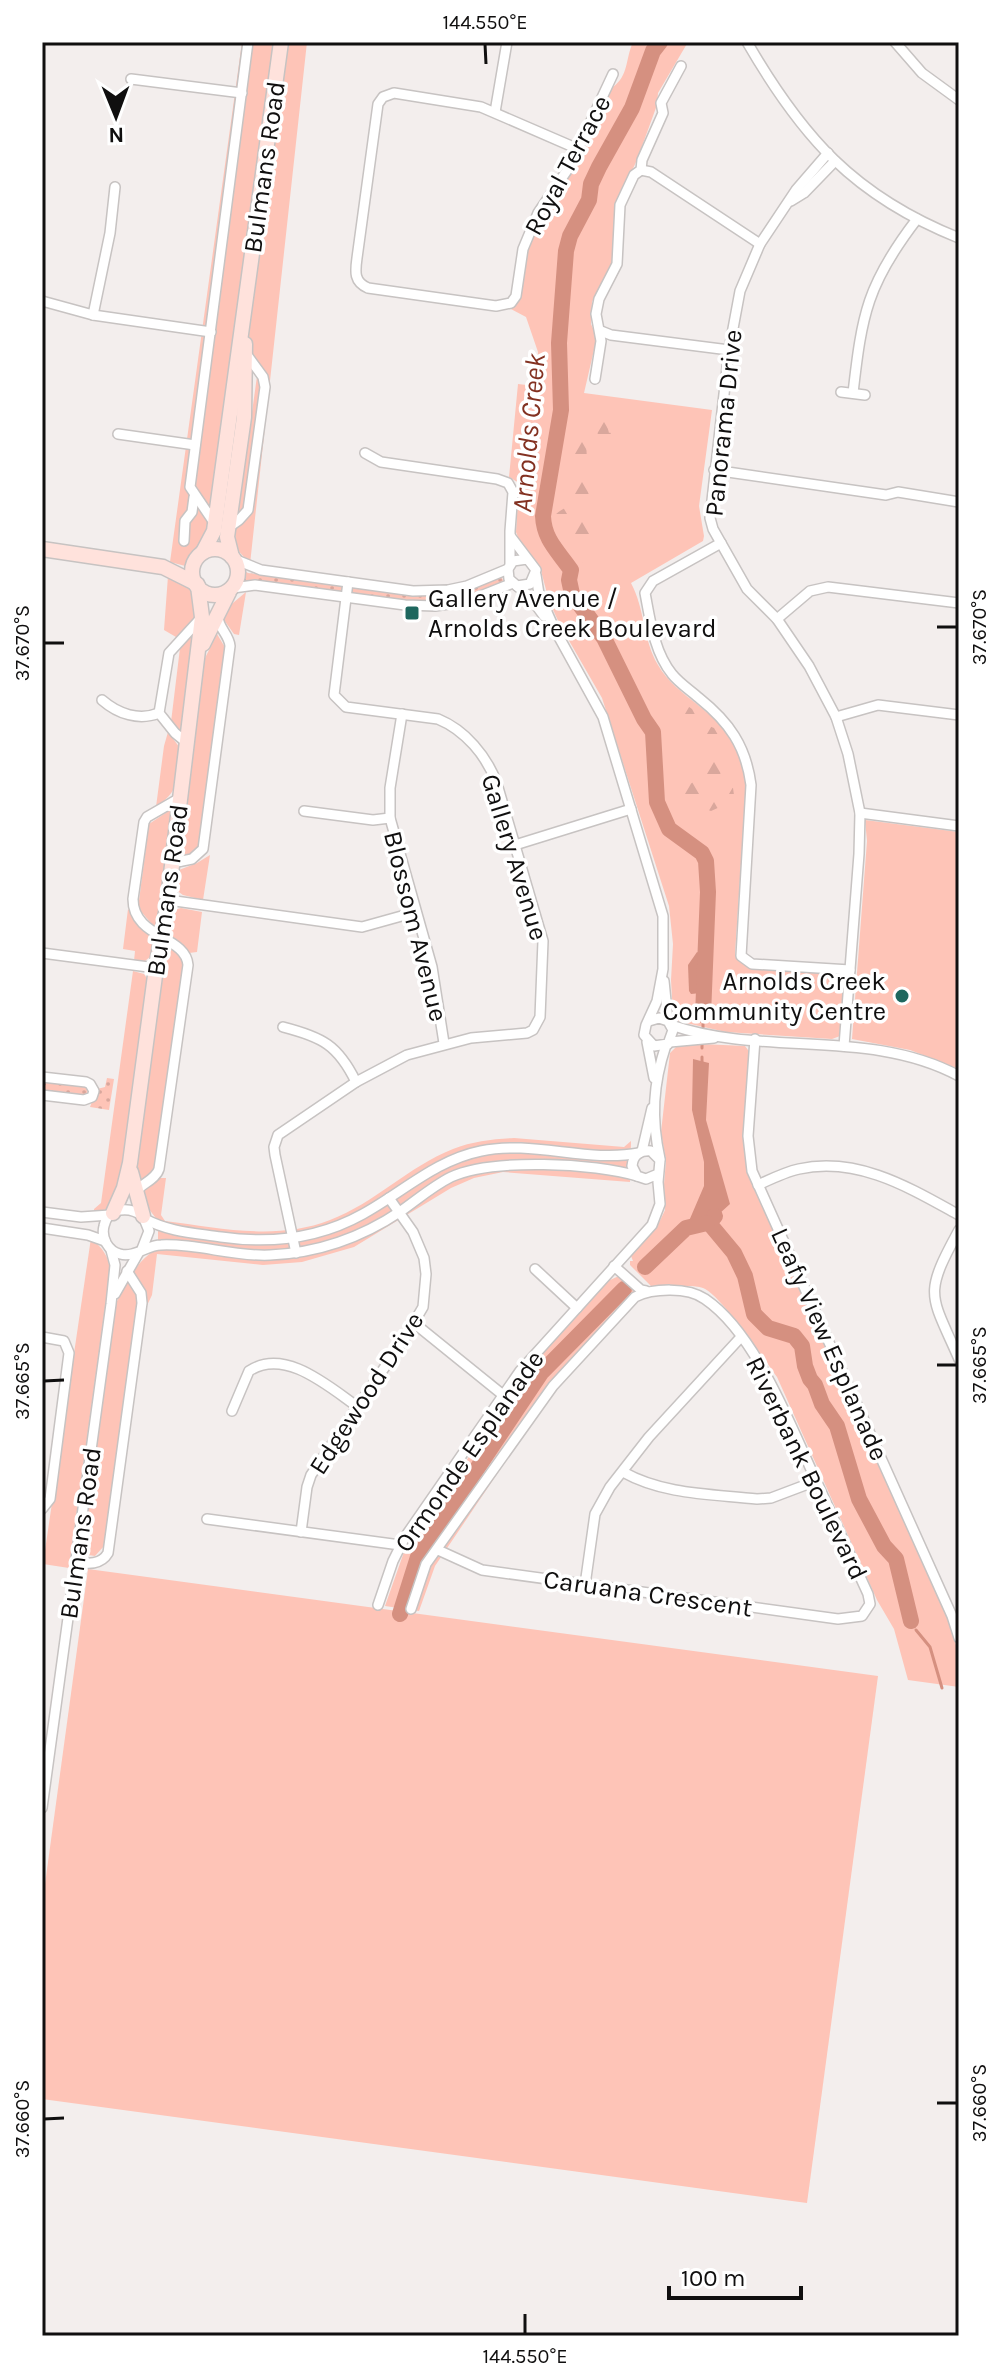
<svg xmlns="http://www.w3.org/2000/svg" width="1001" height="2378" viewBox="0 0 1001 2378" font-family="Karla,sans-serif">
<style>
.green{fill:#fec4b7}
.forest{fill:url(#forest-firs)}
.garden{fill:url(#garden-dots)}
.water{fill:#d59080}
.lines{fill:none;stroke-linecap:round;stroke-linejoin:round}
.stream{stroke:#d59080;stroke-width:3}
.river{stroke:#d59080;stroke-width:16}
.street-casing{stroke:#c7c3c2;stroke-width:12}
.secondary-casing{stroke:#c7c3c2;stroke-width:17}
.street{stroke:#fff;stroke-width:9}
.secondary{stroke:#ffe2dc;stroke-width:14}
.ticks{fill:none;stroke:#100f0f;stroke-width:3}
.poi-dot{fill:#1e675e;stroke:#fff;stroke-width:3}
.labels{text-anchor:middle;stroke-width:7;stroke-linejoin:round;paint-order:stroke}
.street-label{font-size:26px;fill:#100f0f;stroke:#fff}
.poi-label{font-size:26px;fill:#100f0f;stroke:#fff;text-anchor:start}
.water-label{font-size:28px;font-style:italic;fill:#833121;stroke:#fff}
.neatline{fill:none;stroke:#100f0f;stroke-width:3}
.ticks-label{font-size:20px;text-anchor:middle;fill:#100f0f}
</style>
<defs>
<pattern id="forest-firs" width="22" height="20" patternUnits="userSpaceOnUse" patternTransform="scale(2)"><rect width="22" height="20" fill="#fec4b7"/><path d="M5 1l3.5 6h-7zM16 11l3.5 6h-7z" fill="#d9a79c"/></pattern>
<pattern id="garden-dots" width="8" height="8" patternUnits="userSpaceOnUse" patternTransform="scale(2)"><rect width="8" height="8" fill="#fec4b7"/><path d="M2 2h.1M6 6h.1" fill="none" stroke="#d9a79c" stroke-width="1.8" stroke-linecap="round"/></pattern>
</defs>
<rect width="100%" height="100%" fill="#f3eeed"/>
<g class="green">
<path d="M242,42H307L250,564L236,548L235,534L259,362L245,352L212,525L203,548L189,567L170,562Z"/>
<path d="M633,42H688L658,93L657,105L637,160L614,209L617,245L610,268L592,302L591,324L597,337L584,393L712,410L699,506L704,536L703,541L631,583C645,609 643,640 658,665C677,698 719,711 735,746C742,759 744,774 746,788L735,954L740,962L750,967L846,973L840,1036L832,1039L726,1032L677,1021L673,1015L671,980L673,944L669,906L602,698L560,625L549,601L540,567L519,540L516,532L519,483L509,477L518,384L535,386L538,352L526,317L509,308L535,224L550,199L569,176L613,87C629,75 625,60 633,42Z"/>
<path d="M168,576C186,583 193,589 200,607L182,733L171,722L180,648L176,637L164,630Z"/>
<path d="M246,592L239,635L234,634L224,620L227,608Z"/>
<path d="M217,634L226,649L200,848L190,856H183L179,851L204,660Z"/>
<path d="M168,732L180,748C177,777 182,789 156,807L164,746Z"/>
<path d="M173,808L157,930L138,908L149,824Z"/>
<path d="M865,820L959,832V1069L910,1050L852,1039L867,841Z"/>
<path d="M210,855L203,900L183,895L176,890L179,870L197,863Z"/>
<path d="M181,908L202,912L197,952L189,953L170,934L171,915L174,910Z"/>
<path d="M128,909L154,942L151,956L145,961H134L135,951L123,949Z"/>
<path d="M172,947L184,960L157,1168L154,1173L140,1182L136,1170L165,952Z"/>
<path d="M133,971L144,974L148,980L121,1182L110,1208L94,1213V1209L101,1203Z"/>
<path d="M680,1043L745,1046L751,1054L745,1148L748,1166L950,1620L959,1658V1687L908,1680L894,1629L877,1600L777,1377C765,1360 720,1294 703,1288C688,1283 668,1289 652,1287L630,1265V1261H633L631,1256L657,1227L665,1210L664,1184L666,1161L661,1132L670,1053Z"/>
<path d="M514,1138L624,1147L631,1141L630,1182L503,1172L474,1178L451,1188L354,1247L302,1262L263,1265L157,1254L152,1295L133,1335L104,1546L95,1556L82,1554L116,1303C127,1284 137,1258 158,1249V1221L145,1204V1187L160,1178H166L161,1215L165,1221C220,1228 276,1241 330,1220C375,1203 409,1166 453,1149C473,1141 494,1139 514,1138Z"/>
<path d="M91,1238C103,1249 109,1256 110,1272L69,1568L43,1564Z"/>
<path d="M621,1275L639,1293L553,1391L435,1566L419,1611L385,1606L404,1552L528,1370L608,1281Z"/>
<path d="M88,1569L878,1676L807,2203L42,2099V1906Z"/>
</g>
<g class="forest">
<path d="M601,410L610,413L607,425L609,433L614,430L616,419L625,418L633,426L630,437L615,453C598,451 598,434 595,420Z"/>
<path d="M580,419L585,420L591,542L597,559L587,565L555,544L548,531C550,516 558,511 571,505V463L566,437Z"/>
<path d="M685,704L692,709L699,722L714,728L729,754L724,759L718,784L733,788L734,795L731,802L711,811L686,802L681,795L686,786L701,778L700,771L708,765C710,749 700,742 685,739L687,727L674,722L678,710Z"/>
</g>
<g class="garden">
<path d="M240,568L248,573L430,595L498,570L505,584L444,601L424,603L238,584Z"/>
<path d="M107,1078L114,1079L109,1110L90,1107L97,1089L105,1087Z"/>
<path d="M42,1079L84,1084L88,1089L87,1093L84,1096L42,1091Z"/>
</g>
<g class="water">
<path d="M697,952L705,955L706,983L701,993L691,994L689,991L688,965Z"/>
<path d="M693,1059L709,1063L706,1120L730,1204L709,1223L686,1228L704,1186V1162L692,1110Z"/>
</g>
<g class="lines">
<g class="stream">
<path d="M703,1028V1024"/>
<path d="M702,1048V1044"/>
<path d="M702,1062V1057"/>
<path d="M916,1630L930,1647L942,1688"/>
</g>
<g class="river">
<path d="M660,42L653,51L632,108L599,167L591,184L589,200L570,236L566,251L559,343L561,410L543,516C544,540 558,551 571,570L569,580L572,594L604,638L644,719L653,732L657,802L669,829L702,853L706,861L708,892L703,1015"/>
<path d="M715,1216L709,1223L734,1253L745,1276L754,1314L768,1328L794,1336L802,1346L805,1366L810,1379L815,1385L822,1404L837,1426L859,1499L884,1546L896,1559L911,1621"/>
<path d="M645,1267L686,1228L707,1223"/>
<path d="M400,1614L418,1557L541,1373L624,1289"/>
</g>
<defs>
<g id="street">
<path d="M747,42C802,137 854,196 959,238"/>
<path d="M895,42L922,73L959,100"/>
<path d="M131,79L242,93"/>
<path d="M495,112L507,42"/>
<path d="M578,149L481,107L394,93L383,97L378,104L357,258C355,272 354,282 368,288L496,306L511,303L516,296L523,249L538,213L570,166L613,74"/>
<path d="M828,153L796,190L760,244L740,291L729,350L710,518L713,529L747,589L777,619L809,666L836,717L848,754L860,813L859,854L844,1046"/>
<path d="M641,170L651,172L760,244"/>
<path d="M791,201L804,193L835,161"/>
<path d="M42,301L93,315L211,332"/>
<path d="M93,315L110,233L115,187"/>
<path d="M601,331L611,335L729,350"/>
<path d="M595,379L601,341L596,314L599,299L617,264L620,205L634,175L641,170L642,160L663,113L661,103L681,66"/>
<path d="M841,392L865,395"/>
<path d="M853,393C862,314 867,284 917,219"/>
<path d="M118,434L195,445"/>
<path d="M365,453L381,462L497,479L508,483L513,492L510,531V564"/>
<path d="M714,470L886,495L898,492L959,502"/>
<path d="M215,524L190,487L248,42"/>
<path d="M229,527L239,520L248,510L265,387L263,377L247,355"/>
<path d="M511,537L536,570L530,584L517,586L509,579L508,569L513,561L527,559"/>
<path d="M184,541L185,521L192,512L194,497"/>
<path d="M721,543L653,581L645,593C650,619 654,652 672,674C679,683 690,690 699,698C729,722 746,746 751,785L741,956L752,964L850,970"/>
<path d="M234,559L261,570L413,591L448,590L467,586L508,569"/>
<path d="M536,575L539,594L554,628L603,717L663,916V969L657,1001L646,1025L644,1035L654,1046L668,1044L673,1030L668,1021L659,1018L649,1021"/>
<path d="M517,586L530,597L544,616"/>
<path d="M233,588L255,585L405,605L435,606L468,601L513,583"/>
<path d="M777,619L810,591L828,587L959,603"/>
<path d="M102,700C118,714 139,721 159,713"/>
<path d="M402,714L390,788V818L432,967L444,1043"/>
<path d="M836,717L878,705L959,715"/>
<path d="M186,742L175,733L159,713L169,653L201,618"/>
<path d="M304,811L373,820L390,818"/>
<path d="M860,813L959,826"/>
<path d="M515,845L631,809"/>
<path d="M172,863L192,859L203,849L230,646C229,634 217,627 218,615"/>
<path d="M168,900L362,927L416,912"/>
<path d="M42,953L156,968"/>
<path d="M664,981L668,1021"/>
<path d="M671,1025C764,1057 870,1028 959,1076"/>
<path d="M283,1027C322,1037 338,1045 356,1082"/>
<path d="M755,1039L748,1136L752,1171L952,1616L959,1638"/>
<path d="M647,1042L654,1078"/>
<path d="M670,1042L714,1038"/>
<path d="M42,1077L86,1082L90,1084L94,1091L92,1097L84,1100L42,1095"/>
<path d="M642,1151L652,1108"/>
<path d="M660,1159C651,1118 653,1084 666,1045"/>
<path d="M758,1185C771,1179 785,1172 799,1169C858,1156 910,1188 959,1215"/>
<path d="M136,1191C143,1183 156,1179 159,1169L188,965C186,936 133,938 133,899L144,822L147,817L180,798"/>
<path d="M42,1212L81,1217L110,1215"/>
<path d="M145,1219C169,1232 195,1233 221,1237C270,1244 320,1238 363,1214C403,1192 436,1160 481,1151C533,1140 587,1163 639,1153"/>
<path d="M42,1228L88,1235L105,1241"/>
<path d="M959,1230C923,1296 930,1293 959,1359"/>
<path d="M142,1249L149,1231L143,1216C129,1206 108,1207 104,1226C101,1238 108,1251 120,1254C135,1258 147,1245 161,1245C197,1243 233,1257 270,1255C318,1253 361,1238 401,1211C418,1199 433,1186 451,1177C491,1158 596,1163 637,1176"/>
<path d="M296,1253L275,1155L274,1147L278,1135L356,1082L407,1055L471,1038L527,1033L533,1030L540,1017L543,941L497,784C487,756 465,730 438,719L346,707L334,695L348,582"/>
<path d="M614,1266L641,1290L646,1291"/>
<path d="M535,1269L577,1308"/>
<path d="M115,1294L139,1252"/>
<path d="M414,1323L503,1395"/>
<path d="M42,1337L64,1341L69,1353L50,1499L42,1509"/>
<path d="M232,1411L249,1371C285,1347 329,1387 358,1407"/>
<path d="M623,1472C664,1495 712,1494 757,1499L771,1498L816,1481"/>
<path d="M207,1519L400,1545"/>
<path d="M301,1532L307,1487L311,1475L406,1336L423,1307L426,1274L424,1258L413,1232L389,1198"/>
<path d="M76,1562C88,1564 101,1565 108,1553L142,1303L141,1293L127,1271"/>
<path d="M585,1585L595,1514L610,1487L649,1437L741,1337"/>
<path d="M378,1605L393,1561L405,1537L520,1371L652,1225L660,1204L658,1182L660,1160L651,1151C640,1150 633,1155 632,1166L637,1176L646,1179L658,1174"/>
<path d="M411,1609L426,1564L553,1386L635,1297C653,1288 688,1287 705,1299C755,1333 789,1422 814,1476C832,1516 850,1555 868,1594L870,1604L862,1616L838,1619L482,1570L438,1550"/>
<path d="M42,1808L111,1304L115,1265L111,1250"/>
</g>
<g id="secondary">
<path d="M42,549L163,567L197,584"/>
<circle cx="215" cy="572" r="23"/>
<path d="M203,552L214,531L281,42"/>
<path d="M232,557L227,537L244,417L245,344"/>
<path d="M203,644L229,592"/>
<path d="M131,1172L143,1216"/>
<path d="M113,1213L124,1188L130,1163L156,968L167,907L202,617L198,586"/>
</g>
</defs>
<use href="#street" class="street-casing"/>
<use href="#secondary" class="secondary-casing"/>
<use href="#street" class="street"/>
<use href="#secondary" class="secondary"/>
</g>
<path class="ticks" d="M485,44L486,64M937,627H957M44,643H64M937,1365H957M44,1381L64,1380M937,2103H957M44,2119L64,2118M525,2314V2334"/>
<g class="poi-dot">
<rect x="404" y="605" width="16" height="16" rx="4"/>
<circle cx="902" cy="996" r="8"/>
</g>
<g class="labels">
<g class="street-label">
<text transform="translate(567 165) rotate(-62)" y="9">Royal Terrace</text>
<text transform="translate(264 167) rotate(-82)" y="9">Bulmans Road</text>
<text transform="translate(723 423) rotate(-84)" y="9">Panorama Drive</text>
<text transform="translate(515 857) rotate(73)" y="9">Gallery Avenue</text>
<text transform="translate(167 890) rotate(-82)" y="9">Bulmans Road</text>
<text transform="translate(416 926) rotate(76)" y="9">Blossom Avenue</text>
<text transform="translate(830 1344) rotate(66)" y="9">Leafy View Esplanade</text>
<text transform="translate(366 1393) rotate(-57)" y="9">Edgewood Drive</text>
<text transform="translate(469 1451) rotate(-55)" y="9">Ormonde Esplanade</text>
<text transform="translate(807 1468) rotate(64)" y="9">Riverbank Boulevard</text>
<text transform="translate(80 1533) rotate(-82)" y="9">Bulmans Road</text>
<text transform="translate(648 1593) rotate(8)" y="9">Caruana Crescent</text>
</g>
<g class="poi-label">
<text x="428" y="607">Gallery Avenue /<tspan x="428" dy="30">Arnolds Creek Boulevard</tspan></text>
<text x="886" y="990" text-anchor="end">Arnolds Creek<tspan x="886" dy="30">Community Centre</tspan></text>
</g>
<g class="water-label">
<text transform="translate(528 433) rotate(-85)" y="10">Arnolds Creek</text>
</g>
</g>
<rect width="1001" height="2378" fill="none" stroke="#ffffff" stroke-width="88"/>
<g transform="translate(116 116) rotate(179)" stroke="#ffffff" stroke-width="6" paint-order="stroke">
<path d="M0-6L14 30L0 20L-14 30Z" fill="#100f0f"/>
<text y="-12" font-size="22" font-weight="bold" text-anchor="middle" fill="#100f0f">N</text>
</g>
<path d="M669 2286v12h132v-12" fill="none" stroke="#100f0f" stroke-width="4"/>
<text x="681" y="2286" font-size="24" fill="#100f0f" stroke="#ffffff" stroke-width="6" paint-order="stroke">100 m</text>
<rect x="44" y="44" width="913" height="2290" class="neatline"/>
<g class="ticks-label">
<text x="485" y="29">144.550°E</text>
<text transform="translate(979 627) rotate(-90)" y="7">37.670°S</text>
<text transform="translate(22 643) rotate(-90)" y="7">37.670°S</text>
<text transform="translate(979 1365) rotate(-90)" y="7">37.665°S</text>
<text transform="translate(22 1381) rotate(-90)" y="7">37.665°S</text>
<text transform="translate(979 2103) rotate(-90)" y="7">37.660°S</text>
<text transform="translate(22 2119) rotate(-90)" y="7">37.660°S</text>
<text x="525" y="2363">144.550°E</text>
</g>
</svg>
